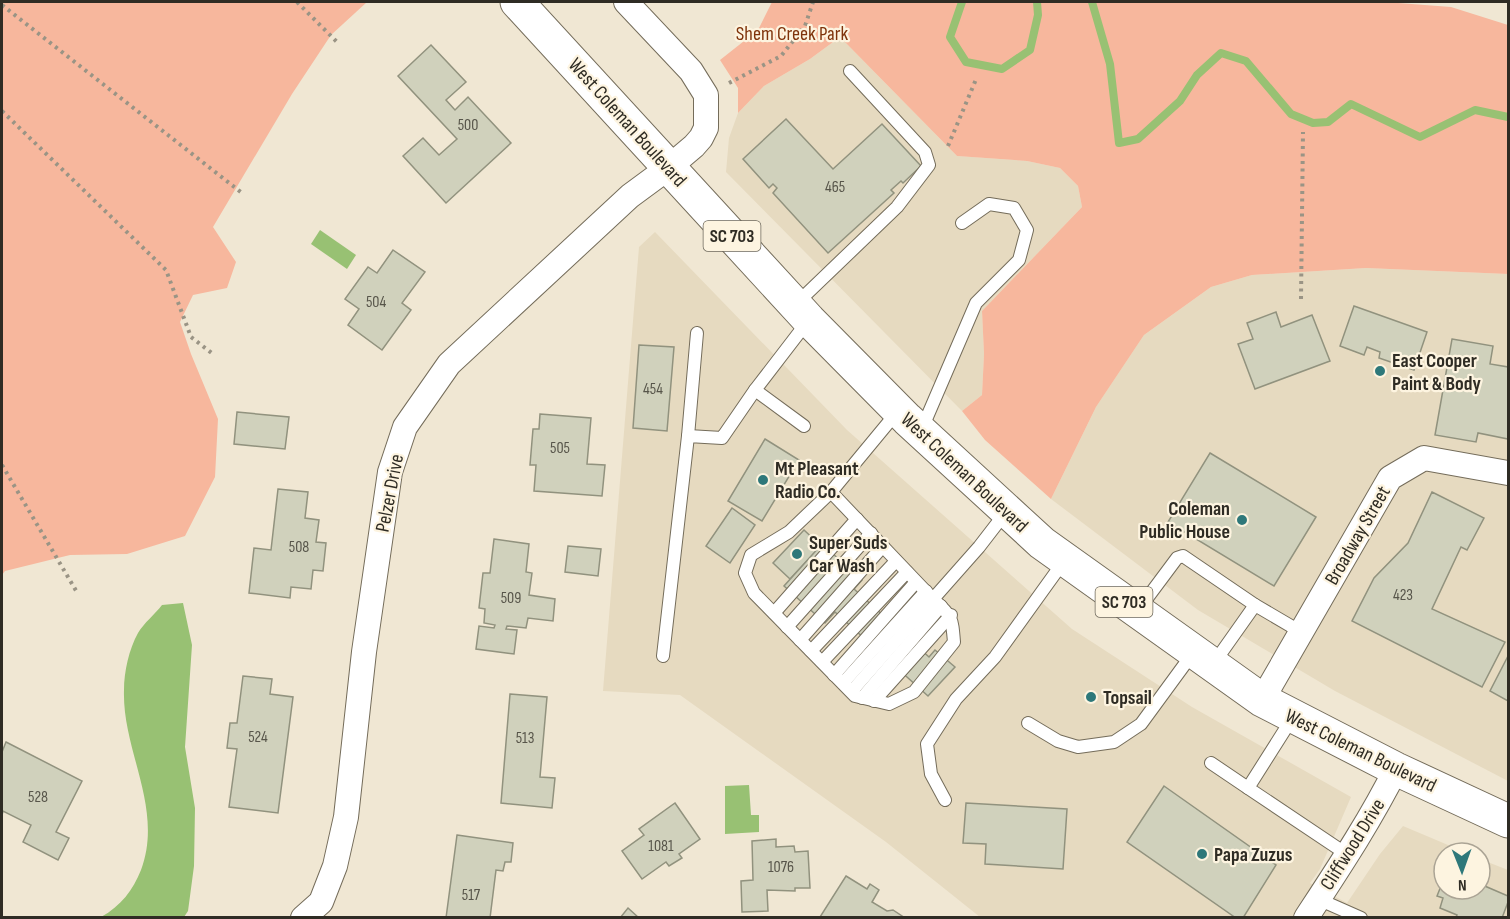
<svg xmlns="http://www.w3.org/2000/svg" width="1510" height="919" viewBox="0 0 1510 919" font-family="'Sofia Sans Condensed',sans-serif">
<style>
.built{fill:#e6dac0}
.green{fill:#f7b79d}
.water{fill:#98c173}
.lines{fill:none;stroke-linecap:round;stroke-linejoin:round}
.stream{stroke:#98c173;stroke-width:8}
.building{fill:#d0d1bc;stroke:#91927e;stroke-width:1.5}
.lane-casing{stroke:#746c5a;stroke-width:14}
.street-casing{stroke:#746c5a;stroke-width:26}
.primary-casing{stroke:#746c5a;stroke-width:35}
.path{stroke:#9a9485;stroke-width:4;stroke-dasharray:3 4.5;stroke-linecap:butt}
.lane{stroke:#fff;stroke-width:12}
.street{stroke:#fff;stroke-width:24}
.primary{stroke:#fff;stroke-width:33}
.poi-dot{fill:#2e787a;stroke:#fdf4e0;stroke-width:2}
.labels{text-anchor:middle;stroke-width:4.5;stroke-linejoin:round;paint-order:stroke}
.number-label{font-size:16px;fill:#57554a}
.shield{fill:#fdf4e0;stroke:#6d685c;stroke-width:1.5}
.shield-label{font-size:18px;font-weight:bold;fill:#2f2c24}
.park-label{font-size:20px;fill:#7f330b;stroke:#fdf4e0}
.street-label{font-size:20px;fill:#2f2c24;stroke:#fdf4e0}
.poi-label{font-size:20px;font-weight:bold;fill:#2f2c24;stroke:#fdf4e0;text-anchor:start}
</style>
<rect width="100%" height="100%" fill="#f0e7d3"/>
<g class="built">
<path d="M840,37L957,156L1027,161L1060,168L1078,186L1082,207L982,311L984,354L982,395L962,411L726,172L729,138L738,113L764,86L810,59Z"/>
<path d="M655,232L847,430L1072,629L1192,707L1351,797L1320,869L1310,883L1347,903L1380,854L1403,826L1467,853H1444V889H1480V859L1508,870V917H980L886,842L680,695L603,691L639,247Z"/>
<path d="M1366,268L1508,274V781L1335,691L1198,610L1051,499L1096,407L1144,335L1211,287L1252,275Z"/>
</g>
<g class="green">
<path d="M2,2H367L331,35L292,94L213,227L236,262L227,288L193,295L180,322L191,354L218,419L215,477L185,536L127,554L70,555L5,571L2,575Z"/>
<path d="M772,2H1385L1451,7L1508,25V274L1366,268L1252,275L1211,287L1144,335L1096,407L1051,499L985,440L962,411L982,395L984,354L982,311L1082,207L1078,186L1060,168L1027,161L957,156L840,37L810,59L764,86L738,113V88L720,60L758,30Z"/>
</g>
<g class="water">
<path d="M320,230L356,255L347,269L311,244Z"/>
<path d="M183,603L192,645L185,747L195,808L194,866L188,911L184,917H101C121,906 133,890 141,870C164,808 122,751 124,690C124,672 129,649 138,633C144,623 155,614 162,605Z"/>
<path d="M749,785L751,815H759V832L725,834V786Z"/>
</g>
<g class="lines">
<g class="stream">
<path d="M962,2L950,37L966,62L1002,69L1030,50L1038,15L1037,2"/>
<path d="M1092,2L1110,64L1119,143L1138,139L1180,101L1197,75L1221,53L1246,61L1291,114L1313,123L1328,122L1351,104L1420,137L1475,110L1508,117"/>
</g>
</g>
<g class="building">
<path d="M431,45L466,82L446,100L455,110L468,97L511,143L446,203L403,156L423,138L439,155L457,139L398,76Z"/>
<path d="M786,119L833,169L882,124L921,166L903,183L901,181L891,190L894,193L828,253L773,193L777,188L773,184L769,188L743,159Z"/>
<path d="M393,250L425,272L402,303L411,310L382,350L348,325L359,309L345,299L368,267L377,273Z"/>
<path d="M1354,306L1427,332L1414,370L1379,358L1380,352L1367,347L1364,355L1340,346Z"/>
<path d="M1276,312L1281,327L1312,315L1330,361L1255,389L1238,344L1253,339L1247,323Z"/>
<path d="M1452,339L1493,346L1490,364L1508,367V439L1478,433L1476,442L1435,435Z"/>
<path d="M639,345L674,347L667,431L633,428Z"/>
<path d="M237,412L289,417L285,449L234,444Z"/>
<path d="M540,414L591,418L587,464L605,465L602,496L534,491L536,465H530L533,429H539Z"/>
<path d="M765,439L799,460L762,521L728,501Z"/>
<path d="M1210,453L1316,517L1274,586L1168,522Z"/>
<path d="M278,489L308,492L305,518L319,520L316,542L326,543L323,571L313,570L311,589L291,587L290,598L249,593L254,548L271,550Z"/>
<path d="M1432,492L1484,518L1467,550L1461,547L1432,609L1505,642L1482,687L1352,621L1374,578L1408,543Z"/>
<path d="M732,508L755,525L730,563L706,546Z"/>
<path d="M804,530L821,546L790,579L773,563Z"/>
<path d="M494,539L529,544L526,572L532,573L529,595L555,599L553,621L528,618L526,628L507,626L506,629L517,630L514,654L476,649L479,626L494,628L495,625L484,623L485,609L479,608L483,573H490Z"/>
<path d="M822,544L862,580L854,589L929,657L935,650L955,667L928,696L835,612L825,623L784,586Z"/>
<path d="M568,546L601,549L598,576L565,572Z"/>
<path d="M1508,656V701L1490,691Z"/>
<path d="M243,676L272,679L270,694L293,697L278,813L229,807L237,749L227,748L230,723H237Z"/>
<path d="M510,694L547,697L540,777L555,778L552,808L501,803Z"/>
<path d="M6,742L82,781L56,832L69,838L58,860L23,842L31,825L3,811L2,815V752Z"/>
<path d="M1164,786L1276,865L1243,918H1236L1127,842Z"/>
<path d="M675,803L700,839L679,854L682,858L669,866L666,862L642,879L622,851L644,835L639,829Z"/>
<path d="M966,803L1067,809L1063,869L985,864L986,844L963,843Z"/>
<path d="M457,835L513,843L511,862H505L503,871L496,870L490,918H446Z"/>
<path d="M776,839V847L794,846L795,852L808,851L810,888H795V891L767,890L768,911L742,912L741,881L753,880L752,841Z"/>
<path d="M846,876L867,889L870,884L879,890L872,902L887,911L893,910L905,918L820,917Z"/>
<path d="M1443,881L1444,889H1480V884L1508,896V902L1502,918H1456L1457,915L1440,908L1443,898L1437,896Z"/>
<path d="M628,908L639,918H620Z"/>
</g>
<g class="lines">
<defs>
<g id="lane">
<path d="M796,304L897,207L929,165L925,152L850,71"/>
<path d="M898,411L831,492L933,599L979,547L1006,512"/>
<path d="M804,426L755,390L808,321"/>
<path d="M921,431L976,303L1019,260L1027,230L1014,208L989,204L962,223"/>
<path d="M688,436L697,333"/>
<path d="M831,492L789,532L751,555L745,573L754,593L855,696L889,704L914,692L954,642C952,617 952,616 933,599L851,692"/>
<path d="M1139,609L1177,558L1183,556L1255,605"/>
<path d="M774,613L857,519"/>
<path d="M787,627L871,533"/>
<path d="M800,640L883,546"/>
<path d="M811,651L896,561"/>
<path d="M663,656L688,436L722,438L755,390"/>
<path d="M822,662L907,572"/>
<path d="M1214,663L1255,605L1301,632"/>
<path d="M834,675L916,582"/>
<path d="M843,683L926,591"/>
<path d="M862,698L941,606"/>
<path d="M874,701L951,615"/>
<path d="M1293,717L1248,788L1348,855"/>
<path d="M1028,723L1058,741L1078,747L1114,742L1141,724L1193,653"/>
<path d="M1211,763L1248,788"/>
<path d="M945,800L931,774L927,744L956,699L995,657L1064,561"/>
<path d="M1318,899L1361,918"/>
</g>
<g id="street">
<path d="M1262,700L1390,478L1424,458L1508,473"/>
<path d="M303,918L321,902L335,866L346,817L364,652L390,472L405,427L449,364L630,196L668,168L694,146L701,138L706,128V95L691,71L626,2"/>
<path d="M1306,918C1338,869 1370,821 1396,769"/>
</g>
<path id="primary" d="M517,2L809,320L907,419L1042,543L1262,700L1396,769L1508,821"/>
</defs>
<use href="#lane" class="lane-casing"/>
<use href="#street" class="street-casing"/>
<use href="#primary" class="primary-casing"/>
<g class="path">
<path d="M297,2L338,43"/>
<path d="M2,5L242,193"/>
<path d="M729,83L781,56L805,26L813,2"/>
<path d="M2,111L166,270L191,337L213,354"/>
<path d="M948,146L977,77"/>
<path d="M1301,299L1303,132"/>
<path d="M2,465L78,594"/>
</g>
<use href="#lane" class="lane"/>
<use href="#street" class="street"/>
<use href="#primary" class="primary"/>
</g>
<g class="poi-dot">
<circle cx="1380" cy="371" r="6"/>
<circle cx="763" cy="480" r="6"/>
<circle cx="1242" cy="520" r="6"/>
<circle cx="797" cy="554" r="6"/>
<circle cx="1091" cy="697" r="6"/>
<circle cx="1202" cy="854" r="6"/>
</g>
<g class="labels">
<g class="number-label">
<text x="468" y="130">500</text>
<text x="835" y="192">465</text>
<text x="376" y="307">504</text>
<text x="653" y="394">454</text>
<text x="560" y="453">505</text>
<text x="299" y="552">508</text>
<text x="1403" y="600">423</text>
<text x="511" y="603">509</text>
<text x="258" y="742">524</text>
<text x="525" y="743">513</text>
<text x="38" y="802">528</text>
<text x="661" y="851">1081</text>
<text x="781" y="872">1076</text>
<text x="471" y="900">517</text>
</g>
<g class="shield">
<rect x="703.5" y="221" width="57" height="30" rx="4.5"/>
<rect x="1095.5" y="587" width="57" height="30" rx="4.5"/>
</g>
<g class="shield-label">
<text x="732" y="242">SC 703</text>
<text x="1124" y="608">SC 703</text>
</g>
<g class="park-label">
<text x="792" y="40">Shem Creek Park</text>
</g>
<g class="street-label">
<text transform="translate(628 122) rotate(48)" y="7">West Coleman Boulevard</text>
<text transform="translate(965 472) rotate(43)" y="7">West Coleman Boulevard</text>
<text transform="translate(389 493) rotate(-79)" y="7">Pelzer Drive</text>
<text transform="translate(1357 535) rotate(-60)" y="7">Broadway Street</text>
<text transform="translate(1361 750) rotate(26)" y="7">West Coleman Boulevard</text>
<text transform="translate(1352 844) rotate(-58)" y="7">Cliffwood Drive</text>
</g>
<g class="poi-label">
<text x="1392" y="367">East Cooper<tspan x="1392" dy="23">Paint &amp; Body</tspan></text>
<text x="775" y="475">Mt Pleasant<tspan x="775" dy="23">Radio Co.</tspan></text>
<text x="1230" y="515" text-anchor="end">Coleman<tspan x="1230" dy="23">Public House</tspan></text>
<text x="809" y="549">Super Suds<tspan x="809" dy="23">Car Wash</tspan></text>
<text x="1103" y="704">Topsail</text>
<text x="1214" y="861">Papa Zuzus</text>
</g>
</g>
<rect width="1510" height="919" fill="none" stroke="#2f2c24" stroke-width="6"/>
<g transform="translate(1462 871) rotate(179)"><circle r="28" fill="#fdf4e0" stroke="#aba495" stroke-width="1.5"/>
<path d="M0-4.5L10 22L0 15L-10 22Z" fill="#2e787a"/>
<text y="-9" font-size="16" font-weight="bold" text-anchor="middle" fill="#2f2c24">N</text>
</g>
</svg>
